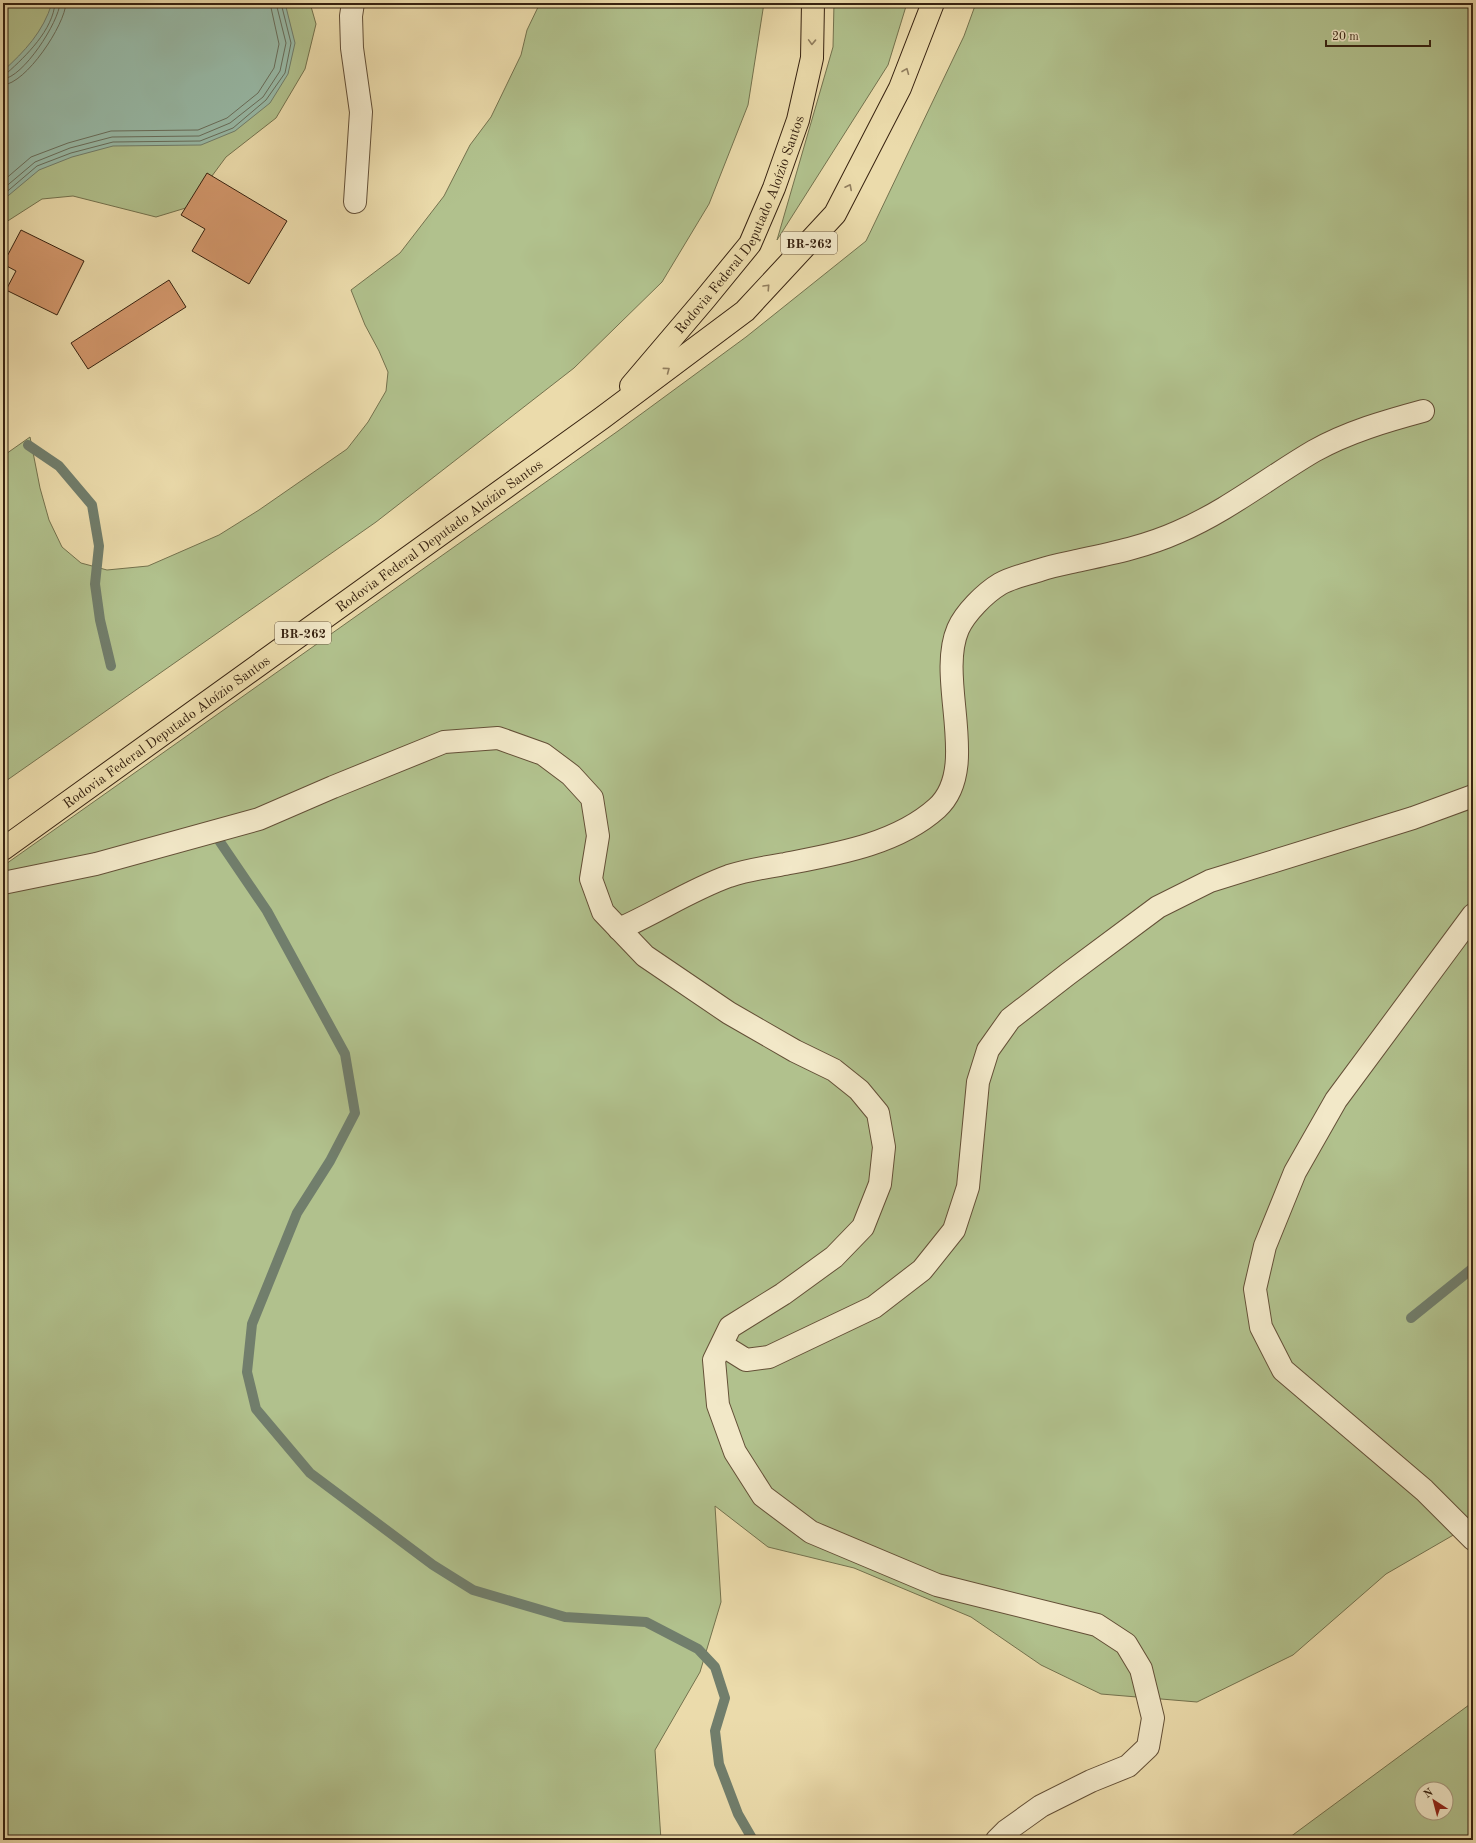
<svg xmlns="http://www.w3.org/2000/svg" width="1476" height="1843" viewBox="0 0 1476 1843" font-family="'Old Standard TT',serif">
<style>
.green{fill:#b1c18d;stroke:#74724e;fill-rule:evenodd}
.water{fill:#98bba9;stroke:#717e6c}
.lines{fill:none;stroke-linecap:round;stroke-linejoin:round}
.shore{stroke:#686e5c;stroke-width:1}
.stream{stroke:#717e6c;stroke-width:10}
.building{fill:#d2976c;stroke:#372210}
.street-casing{stroke:#645037;stroke-width:24}
.highway-casing{stroke:#372210;stroke-width:24}
.street{stroke:#f2e8c8;stroke-width:22}
.highway{stroke:#ebdbab;stroke-width:22}
.oneway{stroke:#917e5e}
.labels{text-anchor:middle;stroke-width:3.5;stroke-linejoin:round;paint-order:stroke}
.shield{fill:#f2e8c8;stroke:#6f5d47;stroke-width:1}
.shield-label{font-size:13px;font-weight:bold;fill:#372210}
.street-label{font-size:14px;fill:#372210;stroke:#f2e8c8}
</style>
<rect width="100%" height="100%" fill="#ebdbab"/>
<filter id="stains"><feTurbulence type="fractalNoise" baseFrequency=".005" numOctaves="4"/><feColorMatrix values="0 0 0 0 .2 0 0 0 0 .09 0 0 0 0 .02 0 0 0 .5 -.17"/></filter>
<radialGradient id="worn" r=".72"><stop offset=".6" stop-color="#630" stop-opacity="0"/><stop offset="1" stop-color="#630" stop-opacity=".3"/></radialGradient>
<g class="green">
<path d="M3,3H310L316,24L305,69L276,118L226,157L189,207L156,217L73,196L42,199L3,224Z"/>
<path d="M540,3H764L748,105L709,204L662,282L574,368L376,522L3,783V456L30,437L40,488L49,520L62,547L81,563L107,570L148,566L219,535L259,510L347,449L368,422L386,391L388,372L379,351L365,325L351,290L400,253L444,196L470,145L491,117L521,55L527,30Z"/>
<path d="M834,3H907L888,65L777,240L833,47Z"/>
<path d="M976,3H1473V1528L1469,1526L1386,1574L1293,1655L1197,1702L1101,1694L1041,1665L971,1617L854,1568L768,1547L715,1506L721,1602L700,1672L655,1750L661,1840H3V866L618,431L746,337L866,241L964,36Z"/>
<path d="M1473,1702V1840H1286ZM1422,1789H1446V1813H1422Z"/>
</g>
<path class="water" d="M52,3H285L295,43L288,74L270,103L235,131L201,145L113,146L72,157L39,170L3,200V71C25,51 43,32 52,3Z"/>
<g class="lines">
<g class="shore">
<path d="M3,74L7,73C26,56 53,30 55,3"/>
<path d="M3,79C23,78 59,22 60,3"/>
<path d="M3,85C26,84 65,25 66,3"/>
<path d="M3,181L31,157L68,143L111,131L198,130L227,118L258,93L274,68L279,44L270,3"/>
<path d="M3,189L35,162L70,148L112,137L199,136L230,123L263,97L280,71L286,43L276,3"/>
<path d="M3,195L37,166L71,153L113,142L200,141L233,128L266,100L285,73L291,43L281,3"/>
</g>
<g class="stream">
<path d="M28,445L59,466L92,505L99,546L95,584L100,620L111,666"/>
<path d="M218,839L267,911L345,1054L355,1113L330,1161L297,1213L252,1324L247,1372L256,1409L310,1473L433,1565L473,1590L565,1617L646,1622L698,1649L715,1667L725,1698L715,1731L719,1764L738,1814L753,1840"/>
<path d="M1411,1318L1473,1268"/>
</g>
</g>
<g class="building">
<path d="M207,173L287,221L249,284L192,251L205,229L181,215Z"/>
<path d="M21,230L84,261L57,315L6,290L16,271L3,264Z"/>
<path d="M169,280L186,307L88,369L71,343Z"/>
</g>
<g class="lines">
<defs>
<g id="street">
<path d="M353,3L351,16L352,48L361,112L355,202"/>
<path d="M3,883L96,864L259,819L333,787L444,742L498,738L543,754L571,775L592,798L598,836L591,879L603,912L645,956L729,1013L795,1051L834,1070L859,1090L878,1113L884,1147L880,1184L863,1227L834,1257L783,1294L730,1327L714,1360L718,1405L735,1452L763,1496L811,1532L937,1585L1097,1625L1126,1644L1141,1669L1153,1718L1148,1747L1128,1766L1091,1781L1041,1806L1006,1831L997,1840"/>
<path d="M1473,915L1336,1100L1295,1172L1265,1246L1255,1289L1261,1327L1283,1370L1424,1490L1473,1539"/>
<path d="M619,929C656,913 690,890 729,876C747,870 767,867 785,864C837,854 897,844 937,808C981,768 936,680 958,629C965,613 985,593 1000,584C1012,577 1028,574 1040,570C1054,565 1068,563 1081,560C1114,553 1147,546 1178,532C1227,511 1268,478 1314,451C1348,432 1386,421 1423,411"/>
<path d="M722,1345L746,1360L769,1357L874,1307L922,1270L954,1230L968,1187L978,1082L988,1050L1010,1019L1068,974L1158,907L1210,881L1413,818L1473,796"/>
</g>
<g id="highway">
<path id="s1" d="M631,386L705,299L750,244L774,188L798,120L812,58L813,3"/>
<path id="s2" d="M3,849L602,418L745,311L835,214L900,88L933,3"/>
</g>
</defs>
<use href="#street" class="street-casing"/>
<use href="#highway" class="highway-casing"/>
<use href="#street" class="street"/>
<use href="#highway" class="highway"/>
</g>
<defs><path id="oneway-chevron" d="M-2-3.5L2.5 0L-2 3.5" fill="none" stroke-width="1.6" stroke-linecap="round" stroke-linejoin="round"/></defs>
<g class="oneway">
<use href="#oneway-chevron" transform="translate(812 42) rotate(92)"/>
<use href="#oneway-chevron" transform="translate(906 71) rotate(-68)"/>
<use href="#oneway-chevron" transform="translate(849 187) rotate(-63)"/>
<use href="#oneway-chevron" transform="translate(767 287) rotate(-47)"/>
<use href="#oneway-chevron" transform="translate(667 370) rotate(-37)"/>
</g>
<g class="labels">
<g class="shield">
<rect x="781" y="232" width="56" height="22" rx="3"/>
<rect x="275" y="622" width="56" height="22" rx="3"/>
</g>
<g class="shield-label">
<text x="809" y="248">BR-262</text>
<text x="303" y="638">BR-262</text>
</g>
<g class="street-label">
<text dy="5" stroke="none"><textPath href="#s1" startOffset="197">Rodovia Federal Deputado Aloízio Santos</textPath></text>
<text dy="5" stroke="none"><textPath href="#s2" startOffset="537">Rodovia Federal Deputado Aloízio Santos</textPath></text>
<text dy="5" stroke="none"><textPath href="#s2" startOffset="201">Rodovia Federal Deputado Aloízio Santos</textPath></text>
</g>
</g>
<rect width="1476" height="1843" fill="none" stroke="#ebdbab" stroke-width="16"/>
<rect x="4" y="4" width="1468" height="1835" fill="none" stroke="#372210" stroke-width="2"/>
<rect x="8" y="8" width="1460" height="1827" fill="none" stroke="#372210"/>
<g transform="translate(1434 1801) rotate(324)"><circle r="19" fill="#f2e8c8" stroke="#a7997e"/>
<path d="M0-3L7 15L0 10L-7 15Z" fill="#8f2418"/>
<text y="-6" font-size="11" font-weight="bold" text-anchor="middle" fill="#372210">N</text>
</g>
<path d="M1326 40v6h104v-6" fill="none" stroke="#372210" stroke-width="2"/>
<text x="1332" y="40" font-size="12" fill="#372210" stroke="#f2e8c8" stroke-width="3" paint-order="stroke">20 m</text>
<rect width="100%" height="100%" filter="url(#stains)"/>
<rect width="100%" height="100%" fill="url(#worn)"/>
</svg>
